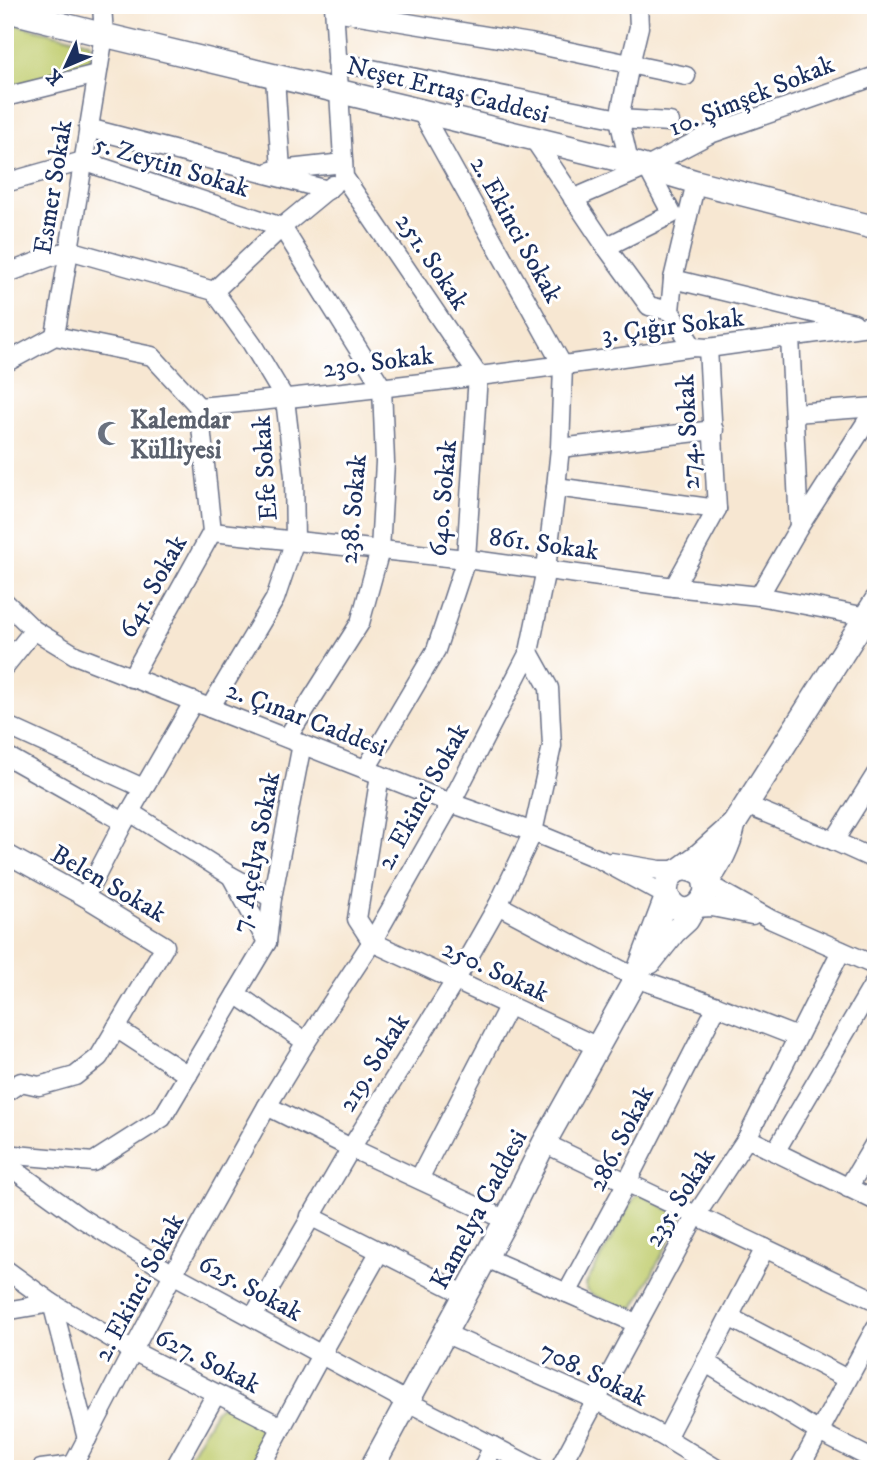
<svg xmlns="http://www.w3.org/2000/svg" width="881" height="1474" viewBox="0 0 881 1474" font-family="'IM FELL DW Pica',serif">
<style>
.green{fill:#c0cc6d;stroke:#6e7e66;stroke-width:2}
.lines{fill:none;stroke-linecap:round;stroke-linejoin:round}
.minor-casing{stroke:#686f87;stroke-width:21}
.major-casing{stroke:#686f87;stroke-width:26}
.minor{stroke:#fff;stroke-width:18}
.major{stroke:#fff;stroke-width:23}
.labels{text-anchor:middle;stroke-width:6;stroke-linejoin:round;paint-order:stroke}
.street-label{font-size:26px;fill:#1b2f5e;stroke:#fff}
.worship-label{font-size:26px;font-weight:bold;fill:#5b616d;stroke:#fff;text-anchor:start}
</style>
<rect width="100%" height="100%" fill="#fff"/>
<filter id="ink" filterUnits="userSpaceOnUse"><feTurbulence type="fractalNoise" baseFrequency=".0143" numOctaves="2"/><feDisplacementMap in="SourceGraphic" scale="14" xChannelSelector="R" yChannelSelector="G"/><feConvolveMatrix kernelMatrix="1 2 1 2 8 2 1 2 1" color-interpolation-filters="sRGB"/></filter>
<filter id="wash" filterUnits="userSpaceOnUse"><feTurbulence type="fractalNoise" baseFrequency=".00686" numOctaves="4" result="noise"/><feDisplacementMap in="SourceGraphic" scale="28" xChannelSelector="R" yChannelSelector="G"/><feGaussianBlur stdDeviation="1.57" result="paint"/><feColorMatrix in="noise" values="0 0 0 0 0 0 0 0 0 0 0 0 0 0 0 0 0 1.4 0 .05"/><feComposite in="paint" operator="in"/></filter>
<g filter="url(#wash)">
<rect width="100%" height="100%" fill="#f7e7d2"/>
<g class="green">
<path d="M5,22L89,42L92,46L89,65L84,70L5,87Z"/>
<path d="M639,1193L682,1217L634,1308L630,1311L591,1294L587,1290L586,1284L634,1198Z"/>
<path d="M226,1405L267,1427L269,1434L251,1469H182L216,1410L220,1406Z"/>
</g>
</g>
<g filter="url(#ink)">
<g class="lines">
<defs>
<g id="minor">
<path d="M334,5L344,177L478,375L466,559L436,650L366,769"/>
<path d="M335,11L530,43L686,76"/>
<path d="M337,62L619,119L670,122"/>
<path d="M275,77L281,170"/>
<path d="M5,97L97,74"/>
<path d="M88,128L328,190"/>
<path d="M533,138L606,247L649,306L670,311"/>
<path d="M629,162L619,119L630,64L639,27L638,5"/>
<path d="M271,171L343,163"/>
<path d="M5,183L83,161L282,227L382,387L385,462L380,550L360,623L287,738"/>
<path d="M573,199L647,167L710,134L876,76"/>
<path d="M606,247L672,214L647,167"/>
<path d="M5,274L69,250L214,291L252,344L285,399L294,476L295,540L275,599L210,708"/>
<path d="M673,279L854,323"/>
<path d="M214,291L282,227L333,185"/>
<path d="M55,336L104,35L102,5"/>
<path d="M790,336L799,527"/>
<path d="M693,347L670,311L673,279L696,182"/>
<path d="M5,363L55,336L152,356L199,407L212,532L131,678"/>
<path d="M199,407C364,391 529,371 693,347L708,348L876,325"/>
<path d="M794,413L876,407"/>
<path d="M560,448L714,430"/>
<path d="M556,487L717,509"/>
<path d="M212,532L466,559L674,587L759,596L867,617L876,622"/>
<path d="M674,587L717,509L708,348"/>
<path d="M759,596L799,527L876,407"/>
<path d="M5,602L34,630L75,655L451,803L533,832L601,860L667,896"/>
<path d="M5,666L34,630"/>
<path d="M5,725L143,788"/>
<path d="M5,755L124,822"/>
<path d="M380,775L357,919L372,942L598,1047"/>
<path d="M746,805L834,841L876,860"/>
<path d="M130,812L231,876L267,942"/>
<path d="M834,841L876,774"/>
<path d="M5,853L85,897L165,946L99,1057L75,1076L39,1086L21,1082L5,1093"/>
<path d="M611,862L660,870H679"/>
<path d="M231,876L272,898"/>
<path d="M705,884L720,891L772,920L876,966"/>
<path d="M85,897L124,822L194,701"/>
<path d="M498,905L636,978L717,1006L797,1037"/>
<path d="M694,908L712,907L752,915"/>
<path d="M236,994L306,1042"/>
<path d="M116,1028L188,1075"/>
<path d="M267,1106L351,1148L506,1220"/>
<path d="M747,1138L876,1201"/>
<path d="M544,1143L876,1301"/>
<path d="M775,1152L876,980"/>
<path d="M5,1154L93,1162L162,1118L267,942L272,898L302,744"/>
<path d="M5,1163L81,1218L173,1274L408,1402L537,1469"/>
<path d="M419,1179L509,1005"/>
<path d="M848,1188L876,1141"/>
<path d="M310,1216L464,1294"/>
<path d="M484,1257L636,1323"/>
<path d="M5,1269L52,1303L133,1351L282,1427"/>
<path d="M567,1293L627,1182L717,1006"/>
<path d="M5,1311L52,1303L87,1439"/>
<path d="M253,1317L351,1148L455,981L498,905L533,832L552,746L549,688L529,652"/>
<path d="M729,1317L847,1379"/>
<path d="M444,1333L596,1400L666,1438L717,1469"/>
<path d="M706,1363L819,1432L876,1461"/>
<path d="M666,1438L765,1248"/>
<path d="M41,1469L73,1465"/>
<path d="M71,1469L173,1274L267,1106L306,1042L372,942L451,803L529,652L546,569L556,487L560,448L563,366L421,111"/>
<path d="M174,1469L216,1394"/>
<path d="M259,1469L321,1355L380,1251"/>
<path d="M482,1469L493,1446"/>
<path d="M559,1469L696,1215L747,1138L841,951"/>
<path d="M799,1469L876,1327"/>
</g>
<g id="major">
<path d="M5,10L104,35L421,111L629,162L696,182L876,228"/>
<path d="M679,870L697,857L734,824"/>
<path d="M705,884C719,866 729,847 734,824L876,601"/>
<path d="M650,962L674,932L687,920L694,908"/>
<path d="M371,1469L506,1220L544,1143L636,978L667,896C664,881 674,865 691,870C728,880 688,935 667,896"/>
</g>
</defs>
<use href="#minor" class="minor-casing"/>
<use href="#major" class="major-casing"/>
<use href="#minor" class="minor"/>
<use href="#major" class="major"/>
</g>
</g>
<defs>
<symbol id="mosque-bare" viewBox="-9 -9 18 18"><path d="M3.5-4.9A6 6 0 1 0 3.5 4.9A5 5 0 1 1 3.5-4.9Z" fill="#6b7280" stroke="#fff" stroke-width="2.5" paint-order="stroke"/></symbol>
</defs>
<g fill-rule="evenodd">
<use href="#mosque-bare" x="92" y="416" width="35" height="35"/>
</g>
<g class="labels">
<g class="street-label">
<text transform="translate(448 89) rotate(14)" y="9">Neşet Ertaş Caddesi</text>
<text transform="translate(751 95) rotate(-22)" y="9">10. Şimşek Sokak</text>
<text transform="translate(172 165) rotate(17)" y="9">5. Zeytin Sokak</text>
<text transform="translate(52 187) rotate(-81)" y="9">Esmer Sokak</text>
<text transform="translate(517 229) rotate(61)" y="9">2. Ekinci Sokak</text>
<text transform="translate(433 261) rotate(56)" y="9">251. Sokak</text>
<text transform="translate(673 325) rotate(-7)" y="9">3. Çığır Sokak</text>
<text transform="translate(378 361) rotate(-7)" y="9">230. Sokak</text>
<text transform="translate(687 432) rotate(-93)" y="9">274. Sokak</text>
<text transform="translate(264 468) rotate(-94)" y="9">Efe Sokak</text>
<text transform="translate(442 498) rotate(-85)" y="9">640. Sokak</text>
<text transform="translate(352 509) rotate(-85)" y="9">238. Sokak</text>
<text transform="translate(544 543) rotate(8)" y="9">861. Sokak</text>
<text transform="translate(152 586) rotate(-61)" y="9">641. Sokak</text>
<text transform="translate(307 718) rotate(21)" y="9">2. Çınar Caddesi</text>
<text transform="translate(422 796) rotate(-61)" y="9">2. Ekinci Sokak</text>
<text transform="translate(255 852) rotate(-79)" y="9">7. Açelya Sokak</text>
<text transform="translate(109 883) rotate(30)" y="9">Belen Sokak</text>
<text transform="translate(496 970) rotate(25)" y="9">250. Sokak</text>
<text transform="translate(373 1062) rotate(-58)" y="9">219. Sokak</text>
<text transform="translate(620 1138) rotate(-63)" y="9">286. Sokak</text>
<text transform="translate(679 1197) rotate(-58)" y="9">235. Sokak</text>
<text transform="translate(478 1209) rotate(-62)" y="9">Kamelya Caddesi</text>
<text transform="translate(138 1287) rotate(-62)" y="9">2. Ekinci Sokak</text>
<text transform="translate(251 1287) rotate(28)" y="9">625. Sokak</text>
<text transform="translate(208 1360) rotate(27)" y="9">627. Sokak</text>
<text transform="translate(594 1373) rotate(26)" y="9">708. Sokak</text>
</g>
<g class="worship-label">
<text x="130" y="428">Kalemdar<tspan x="130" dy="30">Külliyesi</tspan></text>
</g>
</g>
<rect width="881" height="1474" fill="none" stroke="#fff" stroke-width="28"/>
<g transform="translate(66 66) rotate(226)" stroke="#ffffff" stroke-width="5" paint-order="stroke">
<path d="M0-5L12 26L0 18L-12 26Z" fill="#1b2f5e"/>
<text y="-10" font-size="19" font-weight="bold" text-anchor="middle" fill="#1b2f5e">K</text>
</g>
</svg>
